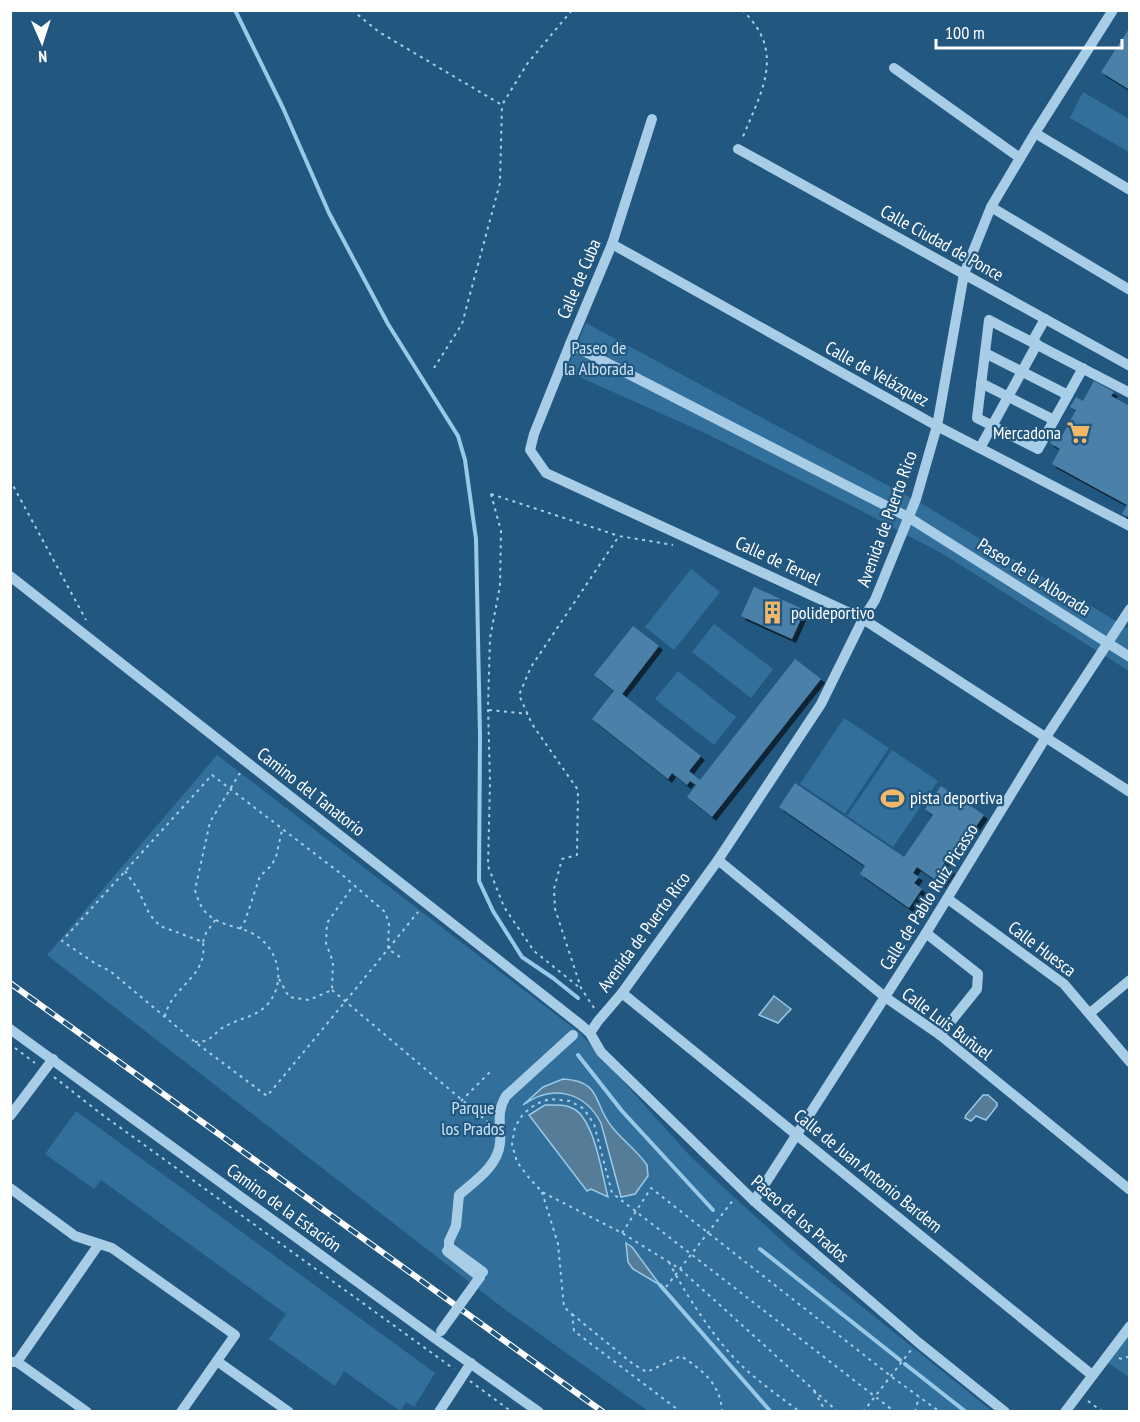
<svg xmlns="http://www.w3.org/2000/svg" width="1140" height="1422" viewBox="0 0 1140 1422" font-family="'PT Sans Narrow',sans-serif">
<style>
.green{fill:#32709b}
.water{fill:#567d98;stroke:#9ac9e8;stroke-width:1.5}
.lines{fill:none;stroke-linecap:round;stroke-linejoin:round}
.stream{stroke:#9ac9e8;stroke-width:4}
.building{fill:#4b81a8;filter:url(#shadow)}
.path{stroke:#a7cde7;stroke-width:2;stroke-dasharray:3 4.5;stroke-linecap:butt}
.minor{stroke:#a7cde7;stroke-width:10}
.rail-casing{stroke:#fff;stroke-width:6}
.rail{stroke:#22577f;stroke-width:4;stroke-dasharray:11;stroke-linecap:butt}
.minor-bridge{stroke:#a7cde7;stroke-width:10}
.labels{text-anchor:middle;stroke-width:4.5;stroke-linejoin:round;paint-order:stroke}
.street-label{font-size:18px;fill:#fff;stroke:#22577f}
.park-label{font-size:18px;fill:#cae4f5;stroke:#22577f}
.poi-label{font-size:18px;fill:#fff;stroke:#22577f;text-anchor:start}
</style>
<defs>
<filter id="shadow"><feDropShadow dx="4" dy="4" stdDeviation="0" flood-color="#0009"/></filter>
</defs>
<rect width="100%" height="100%" fill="#22577f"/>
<g class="green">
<path d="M1083,92L1129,119V152L1070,118Z"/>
<path d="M586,323L924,505L1129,629V671L943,554L854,507L707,434L566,371Z"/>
<path d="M691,569L720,592L674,650L645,627Z"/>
<path d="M714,624L773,669L751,698L692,652Z"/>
<path d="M678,671L736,717L714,745L655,699Z"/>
<path d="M844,718L889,748L845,814L800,784Z"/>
<path d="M892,750L938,781L893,847L847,816Z"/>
<path d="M217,755L580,1033L691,1157L735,1198L800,1257L992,1411H648L503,1308L47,955Z"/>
<path d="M76,1111L435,1373L414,1407L406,1402L400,1411L344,1371L335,1386L269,1339L286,1314L101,1180L94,1189L45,1154Z"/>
<path d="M1129,1332V1377L1107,1362Z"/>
</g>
<g class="water">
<path d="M774,996L791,1009L778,1023L759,1015Z"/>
<path d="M563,1079C603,1081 593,1105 612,1127C623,1141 637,1150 647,1165L648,1176L635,1194L621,1197L601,1123C584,1091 552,1084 523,1105L543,1087Z"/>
<path d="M983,1095H988L997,1103V1106L986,1120L976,1116L971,1121L965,1118L966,1115Z"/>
<path d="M545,1105C555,1105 565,1104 574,1109C595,1121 602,1175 608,1197L591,1189L587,1191L529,1115Z"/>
<path d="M626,1243L632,1247L660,1285L633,1269L628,1262Z"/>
</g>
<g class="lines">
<g class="stream">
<path d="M235,10L283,108L329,213L388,324L458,436L465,460L476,539L480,736L479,881L493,911L522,957L553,978L578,998"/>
<path d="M578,1055L622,1111L713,1210"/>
<path d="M760,1249L900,1360"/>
<path d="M660,1285L771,1412"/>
<path d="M905,1364L966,1412"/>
</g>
</g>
<g class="building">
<path d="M1130,27V90L1101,72Z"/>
<path d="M1094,381L1114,392L1111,396L1130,406V518L1122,514L1127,505L1052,464L1060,449L1050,443L1056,432L1062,436L1076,410L1070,407L1076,397L1083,401Z"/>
<path d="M754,587L805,610L792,639L741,616Z"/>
<path d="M633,626L659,646L622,694L701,756L689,771L700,780L795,659L821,679L712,817L687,797L696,785L690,781L687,785L672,773L668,779L592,719L614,691L594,675Z"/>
<path d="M795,783L904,857L933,815L925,809L941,786L984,815L968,838L963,835L943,865L951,870L941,884L917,867L913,873L919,877L914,883L922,889L909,908L860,874L865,866L779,807Z"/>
</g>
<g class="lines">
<g class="path">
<path d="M352,10L379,32L502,105L527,64L572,10"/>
<path d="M742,10C787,52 761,92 742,139"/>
<path d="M434,368L462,324L500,183L502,105"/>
<path d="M10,480L86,620"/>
<path d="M491,494L501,531L500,586L490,638L488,706L490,783L488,866L504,907L534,951L580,988"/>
<path d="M491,494L619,536"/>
<path d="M489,710L528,714"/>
<path d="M125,871L137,888L150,915L160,926L203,942C208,978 172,985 165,1016"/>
<path d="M240,929L245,921L260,876L271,866L276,857L282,830"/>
<path d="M203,942L206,933L216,919"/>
<path d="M400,957L388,949L389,924L385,912L340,873L212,775L62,941L96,964L110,971L195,1042L267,1096C318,1035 368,974 418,912"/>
<path d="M279,979L289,997L309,1000L332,990L333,962L326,943L327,923L353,886"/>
<path d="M332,990L488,1122"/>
<path d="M594,1008L581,988L555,909L554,889L562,859L577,855L578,790L532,724L519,695L531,667L619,536L673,545"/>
<path d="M195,1042L206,1041C213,1037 218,1030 224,1027C237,1019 255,1017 266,1006C288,983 279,946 250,932C238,927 222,925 211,917C202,911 198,900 195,890L210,822L240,773"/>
<path d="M15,1048L35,1063"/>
<path d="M54,1077L100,1113L454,1369"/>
<path d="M461,1101L490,1072"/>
<path d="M542,1192L558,1244L564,1307L572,1314L574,1331L681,1412"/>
<path d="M622,1233L651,1188L892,1377L940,1412"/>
<path d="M669,1262C685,1294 716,1341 741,1365C759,1382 780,1397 800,1412"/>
<path d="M666,1287L734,1199"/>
<path d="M572,1314L633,1364L647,1372L681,1356C702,1370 721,1384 722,1412"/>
<path d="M1119,1358L1122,1359L1130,1356"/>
<path d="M470,1381L512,1412"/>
<path d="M814,1391L826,1412"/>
<path d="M1088,1401L1103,1412"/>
<path d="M838,1412L680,1269L622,1233L542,1192L530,1179L517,1162L512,1144L515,1127L523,1114L536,1104L550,1099L570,1101L584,1109L594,1124L612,1193L895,1412"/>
<path d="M863,1412L911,1350"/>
<path d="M915,1412L919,1397"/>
</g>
<g class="minor">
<path d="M894,68L1020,158"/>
<path d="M652,119L612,244L570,344L534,434L530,450L546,473L863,619L1130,792"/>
<path d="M1035,133L1130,190"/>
<path d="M738,149L1130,366"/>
<path d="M991,207L1130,290"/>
<path d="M612,244L937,426L1130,526"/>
<path d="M1032,342L1045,319"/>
<path d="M570,344L908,517L1130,657"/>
<path d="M985,353L1068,395"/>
<path d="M1083,368L1038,449L977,418L989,320L1130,393"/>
<path d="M981,383L1054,420"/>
<path d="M980,448L1037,344"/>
<path d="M10,576L581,1025L590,1033L601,1052L754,1201L919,1343L1005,1412"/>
<path d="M718,860L885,997L940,1035L1130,1190"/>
<path d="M948,899L1064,984L1130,1062"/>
<path d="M926,933L978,974L977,989L940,1035"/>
<path d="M622,993L1092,1375"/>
<path d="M1090,1013L1130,980"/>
<path d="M10,1029L436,1339L539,1412"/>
<path d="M590,1033L598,1021L622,993L718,860L821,704L863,619L875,600L916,499L937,426L964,274L991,207L1035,133L1113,10"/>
<path d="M10,1116L53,1059"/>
<path d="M10,1188L75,1236L112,1248L235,1335L181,1412"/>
<path d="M754,1201L926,933L1046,737L1130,609"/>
<path d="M480,1277L447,1251L448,1250L481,1274L483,1272L449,1247V1241L456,1226L459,1195C475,1181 498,1166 500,1143C502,1123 495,1115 506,1096L573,1035"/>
<path d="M217,1361L289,1412"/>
<path d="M10,1362H17L87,1412"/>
<path d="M17,1362L99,1244"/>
<path d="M439,1412L471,1363"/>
<path d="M1065,1412L1130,1326"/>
</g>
<defs>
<path id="rail" d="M10,983L603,1412"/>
</defs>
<use href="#rail" class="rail-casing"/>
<use href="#rail" class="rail"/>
<path class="minor-bridge" d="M441,1331L480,1277"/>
</g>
<defs>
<symbol id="supermarket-bare" viewBox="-9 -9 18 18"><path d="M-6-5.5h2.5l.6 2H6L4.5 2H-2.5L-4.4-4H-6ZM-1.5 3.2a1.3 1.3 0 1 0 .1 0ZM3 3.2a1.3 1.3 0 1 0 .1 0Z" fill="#f3b769" stroke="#22577f" stroke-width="2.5" paint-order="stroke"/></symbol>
<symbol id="building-bare" viewBox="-9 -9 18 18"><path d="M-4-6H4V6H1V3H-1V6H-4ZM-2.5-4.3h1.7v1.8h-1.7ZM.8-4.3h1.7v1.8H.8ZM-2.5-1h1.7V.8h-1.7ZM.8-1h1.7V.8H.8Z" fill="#f3b769" stroke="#22577f" stroke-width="2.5" paint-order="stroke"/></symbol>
<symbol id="stadium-bare" viewBox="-9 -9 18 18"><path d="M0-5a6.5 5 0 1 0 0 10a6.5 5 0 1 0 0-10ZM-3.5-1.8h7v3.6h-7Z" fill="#f3b769" stroke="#22577f" stroke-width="2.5" paint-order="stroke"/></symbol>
</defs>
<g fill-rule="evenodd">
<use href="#supermarket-bare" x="1062" y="416" width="33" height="33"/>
<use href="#building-bare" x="756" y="596" width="33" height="33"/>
<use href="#stadium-bare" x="876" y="782" width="33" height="33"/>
</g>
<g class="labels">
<g class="street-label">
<text transform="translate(942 243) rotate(29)" y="6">Calle Ciudad de Ponce</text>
<text transform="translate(579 279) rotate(-67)" y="6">Calle de Cuba</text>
<text transform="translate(877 374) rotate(29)" y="6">Calle de Velázquez</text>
<text transform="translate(887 519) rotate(-70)" y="6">Avenida de Puerto Rico</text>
<text transform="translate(778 561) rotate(25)" y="6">Calle de Teruel</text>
<text transform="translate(1034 577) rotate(32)" y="6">Paseo de la Alborada</text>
<text transform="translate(311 792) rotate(38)" y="6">Camino del Tanatorio</text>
<text transform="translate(929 897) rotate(-58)" y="6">Calle de Pablo Ruiz Picasso</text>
<text transform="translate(644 932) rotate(-54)" y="6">Avenida de Puerto Rico</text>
<text transform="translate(1042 949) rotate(37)" y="6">Calle Huesca</text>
<text transform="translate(947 1024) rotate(37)" y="6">Calle Luis Buñuel</text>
<text transform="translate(868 1171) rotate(39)" y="6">Calle de Juan Antonio Bardem</text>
<text transform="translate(284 1208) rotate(36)" y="6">Camino de la Estación</text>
<text transform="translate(800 1219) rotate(41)" y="6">Paseo de los Prados</text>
</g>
<g class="park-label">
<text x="599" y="354">Paseo de<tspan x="599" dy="21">la Alborada</tspan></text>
<text x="473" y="1114">Parque<tspan x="473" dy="21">los Prados</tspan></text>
</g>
<g class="poi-label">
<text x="1061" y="439" text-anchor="end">Mercadona</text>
<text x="791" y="619">polideportivo</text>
<text x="910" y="804">pista deportiva</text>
</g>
</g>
<rect width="1140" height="1422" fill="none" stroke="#ffffff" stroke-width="24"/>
<g transform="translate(42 42) rotate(177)" stroke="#22577f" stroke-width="4.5" paint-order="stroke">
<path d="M0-4.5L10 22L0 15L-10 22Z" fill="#ffffff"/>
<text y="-9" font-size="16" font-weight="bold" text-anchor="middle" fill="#ffffff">N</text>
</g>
<path d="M936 39v9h186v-9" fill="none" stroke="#ffffff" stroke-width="3"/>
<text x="945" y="39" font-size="18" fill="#ffffff" stroke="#22577f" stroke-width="4.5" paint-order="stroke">100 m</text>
</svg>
